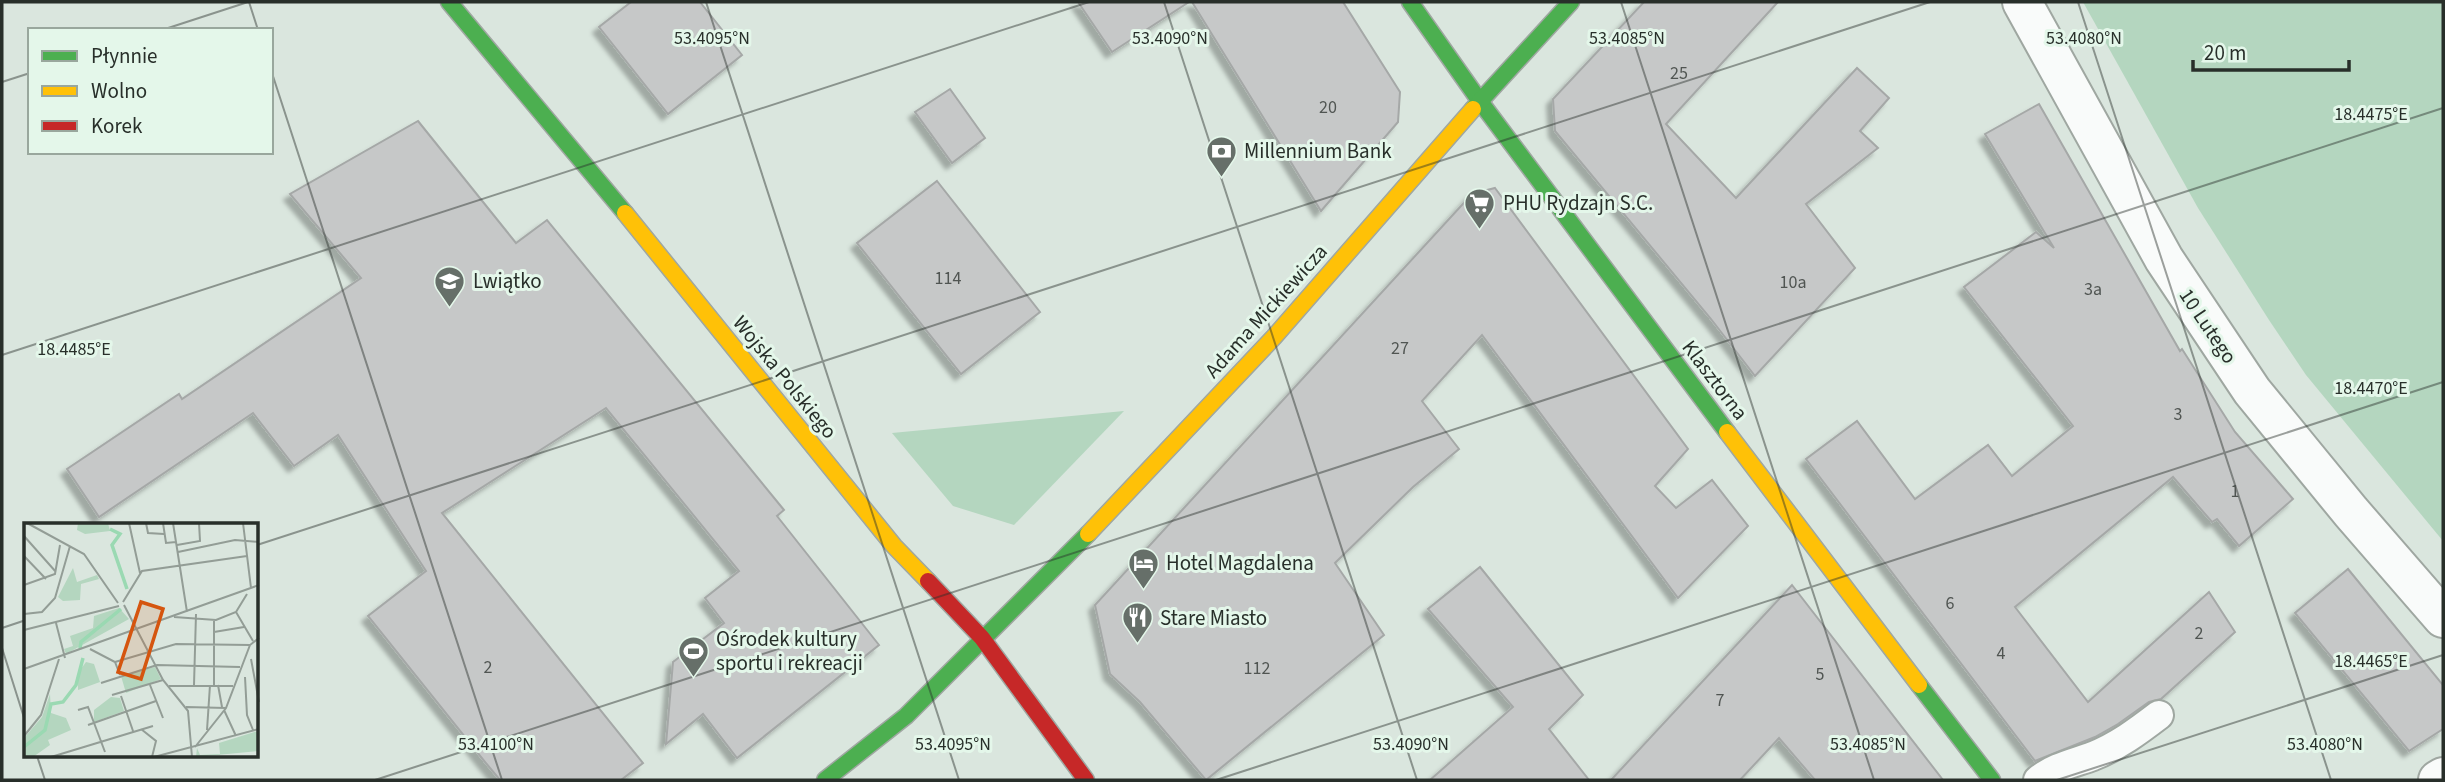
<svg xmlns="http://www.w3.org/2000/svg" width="2445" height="782" viewBox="0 0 2445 782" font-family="'Source Sans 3',sans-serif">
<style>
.green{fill:#b4d6bf}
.building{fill:#c6c8c8;stroke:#a5a8a7;stroke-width:2;filter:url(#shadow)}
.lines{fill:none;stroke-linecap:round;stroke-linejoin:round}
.lane-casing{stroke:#9fa7a1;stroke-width:32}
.street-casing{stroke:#9fa7a1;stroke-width:42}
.fast-casing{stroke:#9fa7a1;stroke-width:19}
.slow-casing{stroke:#9fa7a1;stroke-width:19}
.jam-casing{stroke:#9fa7a1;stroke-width:19}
.lane{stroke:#f9fbfa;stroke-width:28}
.street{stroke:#f9fbfa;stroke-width:38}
.fast{stroke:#4caf50;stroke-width:16}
.slow{stroke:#ffc107;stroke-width:16}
.jam{stroke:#c62828;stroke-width:16}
.ticks{fill:none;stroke:#282f2a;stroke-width:2;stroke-opacity:0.45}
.labels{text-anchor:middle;stroke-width:6;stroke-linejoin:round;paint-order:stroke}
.number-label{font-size:18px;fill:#505552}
.poi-label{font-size:21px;fill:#282f2a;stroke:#e4f7ea;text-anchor:start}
.street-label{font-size:21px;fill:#282f2a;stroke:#e4f7ea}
.inset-river{fill:none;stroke:#9ad9b2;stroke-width:3.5}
.inset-road{fill:none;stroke:#939d96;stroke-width:2}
.view{fill:#d5550f;fill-opacity:0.15;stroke:#d5550f;stroke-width:3.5}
.inset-edge{fill:none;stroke:#282f2a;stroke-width:3.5}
.ticks-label{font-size:18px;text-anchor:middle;fill:#282f2a;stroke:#e4f7ea;stroke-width:6;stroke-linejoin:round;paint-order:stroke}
</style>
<defs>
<filter id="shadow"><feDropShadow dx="-6" dy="6" stdDeviation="2" flood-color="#0004"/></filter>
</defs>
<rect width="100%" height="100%" fill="#dae6de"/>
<g class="green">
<path d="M2083,2H2443V541L2306,375L2269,320L2198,208Z"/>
<path d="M1124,411L1014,525L953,506L892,433Z"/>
</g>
<g class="building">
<path d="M631,2H700L742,55L668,114L599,27Z"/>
<path d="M1078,2H1189L1112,52Z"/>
<path d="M1192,2H1343L1400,92L1398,122L1321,211Z"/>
<path d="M1644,2H1778L1666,124L1736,198L1857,68L1889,98L1860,131L1878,148L1806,204L1855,268L1755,376L1711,319L1555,131L1553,99Z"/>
<path d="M950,89L985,138L952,163L915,112Z"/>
<path d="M2039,104L2180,351L2182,349L2235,432L2293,499L2239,546L2217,519L2212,522L2173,477L2015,607L2088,702L2209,592L2235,632L2161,699L2149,702L2118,724L2095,737L2035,761L1806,459L1857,421L1915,499L1988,445L2012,476L2073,426L1964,287L2036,232L2054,248L1985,134Z"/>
<path d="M418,121L516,243L547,220L784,510L777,516L879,645L737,758L703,714L666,744L673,662L724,623L705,598L739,571L606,408L442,513L643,763L621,780H500L485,762L368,616L426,571L338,435L294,466L253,413L99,517L67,469L179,394L182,399L361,278L290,194Z"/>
<path d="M937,181L1040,312L961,374L857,243Z"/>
<path d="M1495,188L1688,449L1655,486L1676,508L1712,480L1748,526L1678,598L1482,335L1422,401L1459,449L1413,487L1335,563L1384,635L1206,780L1140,702L1110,674L1095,605L1472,194Z"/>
<path d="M1480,567L1583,695L1549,729L1589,780H1430L1513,707L1428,609Z"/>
<path d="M2348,569L2443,685V729L2409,751L2295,613Z"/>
<path d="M1792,585L1943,780H1815L1779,738L1740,780H1611Z"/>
</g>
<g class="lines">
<defs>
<path id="lane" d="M2038,780C2054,767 2074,763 2093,756C2118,746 2138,731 2159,715"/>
<g id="street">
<path d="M2022,2L2164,259L2252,391L2351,512L2443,618"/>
<path d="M2438,780L2443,777"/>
</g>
<g id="fast">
<path d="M449,2L625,213"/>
<path d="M1410,2L1479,100L1727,432"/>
<path d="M1473,109L1571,2"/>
<path d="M1919,685L1992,780"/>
<path d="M825,780L906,716L1088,534"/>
</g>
<g id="slow">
<path d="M625,213L894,546L928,581"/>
<path d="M1727,432L1919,685"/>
<path d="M1088,534L1274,337L1473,109"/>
</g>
<path id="jam" d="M928,581L982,638L1086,780"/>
</defs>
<use href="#lane" class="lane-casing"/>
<use href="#street" class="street-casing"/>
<use href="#fast" class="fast-casing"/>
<use href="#slow" class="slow-casing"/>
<use href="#jam" class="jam-casing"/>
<use href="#lane" class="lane"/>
<use href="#street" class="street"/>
<use href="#fast" class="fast"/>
<use href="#slow" class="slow"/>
<use href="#jam" class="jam"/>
</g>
<path class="ticks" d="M249,2L258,30M706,2L959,780M1164,2L1417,780M1621,2L1874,780M2078,2L2331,780M162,30L248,2M271,70L502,780M2,82L30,73M2,355L1089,2M257,545L1930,2M2,628L26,620M2,648L26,724M37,756L45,780M375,780L2443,108M1216,780L2443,382M2057,780L2443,655"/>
<defs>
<symbol id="bank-pin" viewBox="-11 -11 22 30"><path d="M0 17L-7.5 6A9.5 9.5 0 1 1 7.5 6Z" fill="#666f69" stroke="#e4f7ea"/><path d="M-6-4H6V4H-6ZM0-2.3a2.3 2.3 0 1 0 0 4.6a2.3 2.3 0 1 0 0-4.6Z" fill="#fff"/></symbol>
<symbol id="supermarket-pin" viewBox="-11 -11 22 30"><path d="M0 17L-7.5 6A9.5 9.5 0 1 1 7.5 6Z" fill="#666f69" stroke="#e4f7ea"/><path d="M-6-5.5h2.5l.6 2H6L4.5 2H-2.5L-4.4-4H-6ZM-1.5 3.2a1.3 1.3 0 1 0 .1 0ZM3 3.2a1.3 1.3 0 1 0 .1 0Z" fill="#fff"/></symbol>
<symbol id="school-pin" viewBox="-11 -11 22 30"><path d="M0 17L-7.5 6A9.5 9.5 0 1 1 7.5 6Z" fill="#666f69" stroke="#e4f7ea"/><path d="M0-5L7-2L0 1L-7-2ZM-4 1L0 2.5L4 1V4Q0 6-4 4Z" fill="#fff"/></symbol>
<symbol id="hotel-pin" viewBox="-11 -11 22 30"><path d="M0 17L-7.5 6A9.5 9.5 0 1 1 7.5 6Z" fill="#666f69" stroke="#e4f7ea"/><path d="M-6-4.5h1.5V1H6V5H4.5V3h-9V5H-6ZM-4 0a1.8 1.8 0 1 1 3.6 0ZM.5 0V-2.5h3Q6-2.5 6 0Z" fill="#fff"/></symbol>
<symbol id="restaurant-pin" viewBox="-11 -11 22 30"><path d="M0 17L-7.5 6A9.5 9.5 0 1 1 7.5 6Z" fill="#666f69" stroke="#e4f7ea"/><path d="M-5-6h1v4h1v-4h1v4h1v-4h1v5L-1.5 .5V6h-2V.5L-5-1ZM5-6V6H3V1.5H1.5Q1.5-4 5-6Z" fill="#fff"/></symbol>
<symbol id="stadium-pin" viewBox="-11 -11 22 30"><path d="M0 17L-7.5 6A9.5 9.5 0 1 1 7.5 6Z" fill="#666f69" stroke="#e4f7ea"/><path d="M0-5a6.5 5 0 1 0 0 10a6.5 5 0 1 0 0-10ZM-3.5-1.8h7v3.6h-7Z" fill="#fff"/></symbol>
</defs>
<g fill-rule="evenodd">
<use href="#bank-pin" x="1204" y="134" width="35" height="47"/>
<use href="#supermarket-pin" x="1462" y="186" width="35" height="47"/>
<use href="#school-pin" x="432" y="264" width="35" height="47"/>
<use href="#hotel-pin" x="1126" y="546" width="35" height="47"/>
<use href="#restaurant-pin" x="1120" y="600" width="35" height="47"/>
<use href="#stadium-pin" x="676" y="634" width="35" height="47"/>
</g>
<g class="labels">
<g class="number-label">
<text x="1679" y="79">25</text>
<text x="1328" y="113">20</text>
<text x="948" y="284">114</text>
<text x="1793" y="288">10a</text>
<text x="2093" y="295">3a</text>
<text x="1400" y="354">27</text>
<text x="2178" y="420">3</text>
<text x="2235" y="497">1</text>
<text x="1950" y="609">6</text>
<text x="2199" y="639">2</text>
<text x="2001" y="659">4</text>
<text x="488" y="673">2</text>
<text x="1257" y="674">112</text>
<text x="1820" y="680">5</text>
<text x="1720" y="706">7</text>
</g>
<g class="poi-label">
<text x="1244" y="158">Millennium Bank</text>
<text x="1503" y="210">PHU Rydzajn S.C.</text>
<text x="473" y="288">Lwiątko</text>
<text x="1166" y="570">Hotel Magdalena</text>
<text x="1160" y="625">Stare Miasto</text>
<text x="716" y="646">Ośrodek kultury<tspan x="716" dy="24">sportu i rekreacji</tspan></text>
</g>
<g class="street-label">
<text transform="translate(1266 311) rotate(-48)" y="7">Adama Mickiewicza</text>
<text transform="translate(2208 326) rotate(56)" y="7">10 Lutego</text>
<text transform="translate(785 377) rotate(51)" y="7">Wojska Polskiego</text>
<text transform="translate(1715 380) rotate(53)" y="7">Klasztorna</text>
</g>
</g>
<g transform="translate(24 523)">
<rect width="234" height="234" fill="#dae6de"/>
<path d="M54,0H84L86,8L61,11L53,7ZM49,45L53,59L73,52L75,56L57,61L56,77L39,78L34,74ZM95,85L105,96L42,131L40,126L49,123L46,113L69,105L70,93ZM62,139L70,141L76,159L54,167V150ZM131,144L137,156L102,170L97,153ZM26,171L27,190L42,195L47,207L24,217L26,222L9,234H0V215L18,194ZM87,174L96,175L100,188L70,199V187ZM234,208V228L172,234L173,225L176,232L196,231L195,220Z" fill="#b4d6bf"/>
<path class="inset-river" d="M86,6L96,11L88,22L103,66M56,126L57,119L97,86M0,224L21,207L27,181L39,179L52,162L59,135"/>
<path class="inset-road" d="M3,0L60,31L94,80M105,0L116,50M122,0L124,10L140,11M139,0L142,20L152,19M149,0L163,89M219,0L227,65M0,13L32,49M153,22L176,18L175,0M154,29L211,17L235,19M0,33L22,56M0,62L31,51L36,22M99,79L118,48L223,33M100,82L139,157L164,188L168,234M212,89L229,118M0,91L18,89L31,75L46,23M150,94L192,97L212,89L223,71M32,100L41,135M0,107L95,83M190,109L220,104M66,126L91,139L96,152M227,136L235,179M91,139L152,121L226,122M0,146L235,62M221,154L223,192L229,207M77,160L133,142L216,144M126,162L139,195M170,162L172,91M190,162V97M194,162L198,184M145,163H209M88,172L139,157M97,173L109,208M162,184L202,185M54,187L64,184L81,229M200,187L212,213M64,202L132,178M117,206L132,218L128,234M183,207L186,162M0,213L17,192L35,136M171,224L202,185L226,122L235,115M27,234L129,203M130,234L235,206"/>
<path class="view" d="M117,79L139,86L117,156L94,149Z"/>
<rect width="234" height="234" class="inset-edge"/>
</g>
<g class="ticks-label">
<text x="712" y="44">53.4095°N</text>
<text x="1170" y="44">53.4090°N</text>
<text x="1627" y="44">53.4085°N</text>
<text x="2084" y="44">53.4080°N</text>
<text x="2371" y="120">18.4475°E</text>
<text x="74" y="355">18.4485°E</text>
<text x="2371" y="394">18.4470°E</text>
<text x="2371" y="667">18.4465°E</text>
<text x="496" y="750">53.4100°N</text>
<text x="953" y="750">53.4095°N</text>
<text x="1411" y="750">53.4090°N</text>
<text x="1868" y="750">53.4085°N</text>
<text x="2325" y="750">53.4080°N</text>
</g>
<rect width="2445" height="782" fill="none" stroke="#282f2a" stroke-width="7"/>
<rect x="28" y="28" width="245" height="126" fill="#e4f7ea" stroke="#99a79d" stroke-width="2"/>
<rect x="42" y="51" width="35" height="10" fill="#4caf50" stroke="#99a79d" stroke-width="2"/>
<text x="91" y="63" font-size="21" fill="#282f2a">Płynnie</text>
<rect x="42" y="86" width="35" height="10" fill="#ffc107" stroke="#99a79d" stroke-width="2"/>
<text x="91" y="98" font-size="21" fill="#282f2a">Wolno</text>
<rect x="42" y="121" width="35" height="10" fill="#c62828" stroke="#99a79d" stroke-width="2"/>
<text x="91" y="133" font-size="21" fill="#282f2a">Korek</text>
<path d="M2193 60v10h156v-10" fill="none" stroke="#282f2a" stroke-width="3.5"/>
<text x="2204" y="60" font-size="21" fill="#282f2a" stroke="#e4f7ea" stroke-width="5" paint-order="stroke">20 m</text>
</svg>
